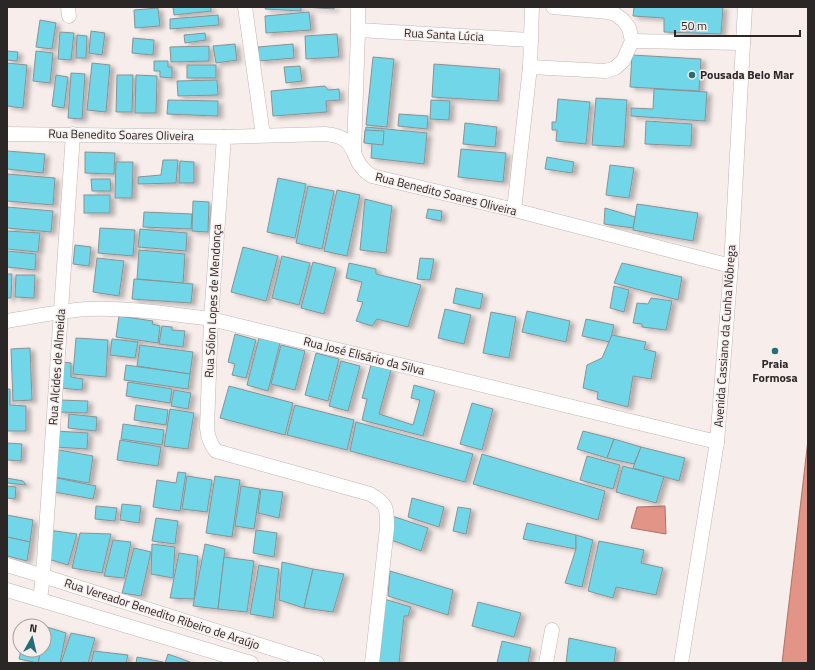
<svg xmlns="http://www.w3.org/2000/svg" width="815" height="670" viewBox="0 0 815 670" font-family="'Titillium Web',sans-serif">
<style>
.water{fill:#e29486;stroke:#ab7369}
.building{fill:#71d6e8;stroke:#899294;filter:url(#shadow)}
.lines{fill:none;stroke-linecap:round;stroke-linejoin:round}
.street-casing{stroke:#c0b6b4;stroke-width:15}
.street{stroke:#fff;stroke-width:14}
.poi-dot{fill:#256d79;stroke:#f7edeb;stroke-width:1.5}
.labels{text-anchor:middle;stroke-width:3;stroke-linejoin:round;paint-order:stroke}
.street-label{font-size:12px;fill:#2a2726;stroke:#f7edeb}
.poi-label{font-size:12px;font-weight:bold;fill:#2a2726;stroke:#f7edeb;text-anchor:start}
</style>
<defs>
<filter id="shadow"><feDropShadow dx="4.5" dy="2.5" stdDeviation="2" flood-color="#0004"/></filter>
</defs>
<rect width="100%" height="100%" fill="#f7edeb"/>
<g class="water">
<path d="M808,440V663H782Z"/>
<path d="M665,506L666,534L631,528L637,507Z"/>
</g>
<g class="building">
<path d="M173,7H211V11L174,15Z"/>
<path d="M266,7H301V11L265,9Z"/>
<path d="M303,7H334V9Z"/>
<path d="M634,7H723L721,34L664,32V18L633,16Z"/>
<path d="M158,8L160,26L135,28L134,10Z"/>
<path d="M309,12L311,30L266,33L265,16Z"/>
<path d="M218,15L219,25L170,29V19Z"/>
<path d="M40,20L56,23L52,49L36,47Z"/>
<path d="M91,31L105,33L102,55L89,53Z"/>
<path d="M60,32L74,33L71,60L58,59Z"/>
<path d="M205,33L206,40L185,43L184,35Z"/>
<path d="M337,34L339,57L306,59L305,36Z"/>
<path d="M77,35L87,36L86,58H76Z"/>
<path d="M133,38L154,40L153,55L132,53Z"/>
<path d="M235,44L237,60L216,63L213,46Z"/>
<path d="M293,44L294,58L259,61L258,47Z"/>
<path d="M209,46V61L171,62L170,47Z"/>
<path d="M7,51L18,52L17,61L7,60Z"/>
<path d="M36,51L53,53L50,83L33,81Z"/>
<path d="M632,55L701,59L699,91L630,87Z"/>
<path d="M373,57L394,59L387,127L366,125Z"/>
<path d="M154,61H168V67H172V78L160,77V71H154Z"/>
<path d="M7,63L27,65L23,108L7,106Z"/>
<path d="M92,63L110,65L106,112L87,110Z"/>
<path d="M434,64L500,69L498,101L432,97Z"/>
<rect x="187" y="65" width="29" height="13"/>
<path d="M300,66L302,81L286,83L284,67Z"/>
<path d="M71,73L85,74L82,119L68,118Z"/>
<path d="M56,75L68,77L64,108L52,106Z"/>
<path d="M117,75H133L132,112H116Z"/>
<path d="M136,75L157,76L156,113H135Z"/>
<path d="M217,80L218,95L178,96L177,81Z"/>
<path d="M325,86L328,90L339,89L340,100L326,101L327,112L273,116L271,91Z"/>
<path d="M654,89L707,92L705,121L631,116V108L653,109Z"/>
<path d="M596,98L627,100L624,147L592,145Z"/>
<path d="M558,99L590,102L586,144L556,141L557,130H552V122H556Z"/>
<path d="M168,100L218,101V116L167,114Z"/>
<path d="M431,100L450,101L449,120L430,119Z"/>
<path d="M399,114L428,116L427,129L398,126Z"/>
<path d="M646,121L692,124L691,146L645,144Z"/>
<path d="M465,123L497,127L495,147L463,144Z"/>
<path d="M366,127L427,133L424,164L371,158L372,143L364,142Z"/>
<path d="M365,130L384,131L383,145L364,143Z"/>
<path d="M461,149L506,153L503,182L458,177Z"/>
<path d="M7,151L45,154L43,173L7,169Z"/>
<path d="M85,152L115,153L114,174L85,173Z"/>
<path d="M547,157L574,162L572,173L545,169Z"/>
<path d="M163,160H178L176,183L138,184V177L161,175Z"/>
<path d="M180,161L194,162V183H179Z"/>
<path d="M116,162H133L132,198H115Z"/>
<path d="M610,165L634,168L629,198L606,195Z"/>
<path d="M7,174L55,178L53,205L7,201Z"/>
<path d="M278,178L306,184L295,238L267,232Z"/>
<path d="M91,179H110L111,191H92Z"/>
<path d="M308,186L334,191L322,249L296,243Z"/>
<path d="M337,190L360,195L347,256L324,251Z"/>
<rect x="84" y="195" width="26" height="18"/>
<path d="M365,199L392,206L386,253L360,250Z"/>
<path d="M193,201L209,202L208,232L192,231Z"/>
<path d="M637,204L698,213L693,241L633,230Z"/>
<path d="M7,207L53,211L51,232L7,228Z"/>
<path d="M605,208L635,217L633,228L604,224Z"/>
<path d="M428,209L442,211L441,221L426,218Z"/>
<path d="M144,212L192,214L191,229L143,227Z"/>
<path d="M100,228L135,230L133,256L98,253Z"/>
<path d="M140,229L187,233L186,251L138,247Z"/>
<path d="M7,231L40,233L38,252L7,249Z"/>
<path d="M75,245L91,247L89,266L73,264Z"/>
<path d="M243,247L278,256L266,301L231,292Z"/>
<path d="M139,250L185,254L183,283L137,279Z"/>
<path d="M7,251L36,254L35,270L7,267Z"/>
<path d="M282,256L310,263L299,305L272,298Z"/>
<path d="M97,258L124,261L119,296L93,292Z"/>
<path d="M420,258L434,259L430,280L417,279Z"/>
<path d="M313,262L336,268L324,314L301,308Z"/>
<path d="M349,263L376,269V274L421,285L408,327L377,319L372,326L356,321L363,302L357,301L362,282L346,278Z"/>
<path d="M622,263L682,277L678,300L614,283Z"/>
<path d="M7,274H12L11,298H7Z"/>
<path d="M16,275H35L34,298L15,297Z"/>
<path d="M134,279L193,284L191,303L132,299Z"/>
<path d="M614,286L629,290L624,312L610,308Z"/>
<path d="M456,288L483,294L480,309L453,303Z"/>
<path d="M651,298L672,301L666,330L642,327V324L633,323L637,303L648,304Z"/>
<path d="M445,309L471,315L464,344L438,338Z"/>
<path d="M527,311L570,321L566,342L522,332Z"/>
<path d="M491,312L516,317L509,358L483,353Z"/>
<path d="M119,316L153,321L152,324L160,326L158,343L116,337Z"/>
<path d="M586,319L614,325L610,342L582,336Z"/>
<path d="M162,326L172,327V330L185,331L183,347L159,344Z"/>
<path d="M235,334L256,340L246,378L232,375L235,364L228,362Z"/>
<path d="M612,335L646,342L644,349L656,352L651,379L633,376L628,407L597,399L598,392L583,388L587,365L602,358Z"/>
<path d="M76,338L108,340L106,377L73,374Z"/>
<path d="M259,338L280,343L268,391L247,385Z"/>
<path d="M112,339L138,342L135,358L110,355Z"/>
<path d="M140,345L193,352L190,374L137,366Z"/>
<path d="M281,345L305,351L295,390L271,384Z"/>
<path d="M30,348L32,400L13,401L11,349Z"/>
<path d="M316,353L339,359L328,401L305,395Z"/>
<path d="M341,361L360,366L348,411L329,406Z"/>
<path d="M63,362L71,363V377L83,379L82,390L61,388Z"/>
<path d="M126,365L190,374L188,389L124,380Z"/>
<path d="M371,365L391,370L379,414L413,425L420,400L411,398L414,385L435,391L423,436L362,420L367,399L362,398Z"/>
<path d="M128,382L172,389L170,403L126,396Z"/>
<path d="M229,386L293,403L285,435L220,418Z"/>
<path d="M7,389H10V405L26,406V431H7Z"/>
<path d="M174,390L191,393L188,409L171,406Z"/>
<path d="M60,400L88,401L87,413L59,412Z"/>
<path d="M472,403L493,409L482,450L460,444Z"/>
<path d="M136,405L168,410L166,425L134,420Z"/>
<path d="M295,405L354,420L347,450L287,435Z"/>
<path d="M170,409L194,413L188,449L164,446Z"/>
<path d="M69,414L97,417L96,431L68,428Z"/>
<path d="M356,422L473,454L465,482L350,451Z"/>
<path d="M123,424L164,430L162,445L121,439Z"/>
<path d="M56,431L88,433L87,449L55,447Z"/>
<path d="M583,431L614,439L607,458L577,449Z"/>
<path d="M614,439L641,447L634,464L607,458Z"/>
<path d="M120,440L161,447L158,466L117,460Z"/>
<path d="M7,443L22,444L21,461L7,460Z"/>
<path d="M641,447L685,458L679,481L633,468Z"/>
<path d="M59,450L93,456L89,483L54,477Z"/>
<path d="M482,454L605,491L598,520L473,484Z"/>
<path d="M587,456L620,465L613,489L580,480Z"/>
<path d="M623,466L664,477L656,503L616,492Z"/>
<path d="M178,472L186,473L180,511L153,507L157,480L176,483Z"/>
<path d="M187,476L212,480L207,512L182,509Z"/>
<path d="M215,476L240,480L232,537L206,533Z"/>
<path d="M52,477L96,486L93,499L49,491Z"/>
<path d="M7,478L23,481L26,485L7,483Z"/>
<path d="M7,486L16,487L15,499L7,498Z"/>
<path d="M241,486L260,489L254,529L235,526Z"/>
<path d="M261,489L283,492L279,518L258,513Z"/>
<path d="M412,498L444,507L439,527L408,517Z"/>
<path d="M122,504L141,506L139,523L120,520Z"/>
<path d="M96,506L117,508L115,521L95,519Z"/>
<path d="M458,507L471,509L466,534L453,531Z"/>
<path d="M7,515L33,520L30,542L7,537Z"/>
<path d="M392,516L428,528L421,551L386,538Z"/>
<path d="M156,518L178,521L175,544L152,541Z"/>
<path d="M527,523L576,535V549L523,539Z"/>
<path d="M48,530L77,534L68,565L48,559Z"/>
<path d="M256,530L277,533L274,557L253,553Z"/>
<path d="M80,533L111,534L102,573L72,568Z"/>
<path d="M576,535L593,540L582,587L565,583L576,549Z"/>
<path d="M7,537L30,542L27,561L7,556Z"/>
<path d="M113,540L131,542L124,578L104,576Z"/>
<path d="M599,541L644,550L641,563L663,568L656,595L616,587L613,598L588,591Z"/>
<path d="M152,544L175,547L173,578L151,574Z"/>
<path d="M205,544L225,549L218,609L193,606Z"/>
<path d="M134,548L151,552L141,596L122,593Z"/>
<path d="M179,553L198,556L194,599L170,598Z"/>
<path d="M224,557L254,561L247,612L218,609Z"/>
<path d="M282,562L313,569L304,608L279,600Z"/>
<path d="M259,565L279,569L273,618L250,614Z"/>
<path d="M313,569L344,574L333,612L304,608Z"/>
<path d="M390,571L453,590L448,615L388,596Z"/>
<path d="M384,599L411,607L408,616H404L399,663H381L376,661Z"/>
<path d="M478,602L521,613L514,637L472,626Z"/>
<path d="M47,627L66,633L60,663H38L41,650H44V638Z"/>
<path d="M71,633L95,638L88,663L83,662V663H61Z"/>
<path d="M569,638L616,648L614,663H566Z"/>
<path d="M502,641L531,648L528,663H497Z"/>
<path d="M21,650H41L38,663L19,659Z"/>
<path d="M94,651L128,655L126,663H91Z"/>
<path d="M168,654L190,662V663H165Z"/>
<path d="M137,657L163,662V663H136Z"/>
</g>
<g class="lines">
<defs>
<g id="street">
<path d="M68,7L69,16"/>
<path d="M245,7L263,135"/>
<path d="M358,30L531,40"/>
<path d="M632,41L743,43"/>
<path d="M530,67L606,71L615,68L623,61L632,41L629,28L623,20L615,14L608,12L553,7"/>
<path d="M7,134L224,137L325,134C363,137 346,161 372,176L514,210L731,266"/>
<path d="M224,137L211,319L207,428C208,438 210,444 216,451L370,494C388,504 387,509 387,528L372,663"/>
<path d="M354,152L358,30V7"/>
<path d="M514,210L530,67L532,7"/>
<path d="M7,321C33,317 59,311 86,309C127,307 170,314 211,319L717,442"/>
<path d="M7,565L43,576L317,663"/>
<path d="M7,590L251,663"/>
<path d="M40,599L43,576L73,134"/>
<path d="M546,663L552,630"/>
<path d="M681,663L717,442L731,266L745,7"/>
</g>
</defs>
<use href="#street" class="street-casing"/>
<use href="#street" class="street"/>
</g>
<g class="poi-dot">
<circle cx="692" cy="75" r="4"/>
<circle cx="775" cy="351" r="4"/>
</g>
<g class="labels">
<g class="street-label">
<text transform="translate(444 35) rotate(3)" y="4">Rua Santa Lúcia</text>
<text transform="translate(121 135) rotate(1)" y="4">Rua Benedito Soares Oliveira</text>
<text transform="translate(446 194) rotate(14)" y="4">Rua Benedito Soares Oliveira</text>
<text transform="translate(213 301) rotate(-87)" y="4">Rua Sólon Lopes de Mendonça</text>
<text transform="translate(725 336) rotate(-86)" y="4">Avenida Cassiano da Cunha Nóbrega</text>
<text transform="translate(364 356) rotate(14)" y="4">Rua José Elisário da Silva</text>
<text transform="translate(57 367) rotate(-86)" y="4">Rua Alcides de Almeida</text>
<text transform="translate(162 614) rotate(18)" y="4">Rua Vereador Benedito Ribeiro de Araújo</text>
</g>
<g class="poi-label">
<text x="700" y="79">Pousada Belo Mar</text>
<text x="775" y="368" text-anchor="middle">Praia<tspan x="775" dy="14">Formosa</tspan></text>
</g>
</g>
<rect width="815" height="670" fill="none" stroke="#2a2726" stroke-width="16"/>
<g transform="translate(32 638) rotate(8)"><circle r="19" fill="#f7edeb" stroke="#a59e9c"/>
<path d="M0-3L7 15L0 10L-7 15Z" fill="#256d79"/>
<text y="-6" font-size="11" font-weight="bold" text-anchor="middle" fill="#2a2726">N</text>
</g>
<path d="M675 30v6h125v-6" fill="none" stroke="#2a2726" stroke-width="2"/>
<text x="681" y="30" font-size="12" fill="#2a2726" stroke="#f7edeb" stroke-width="3" paint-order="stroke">50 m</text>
</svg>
